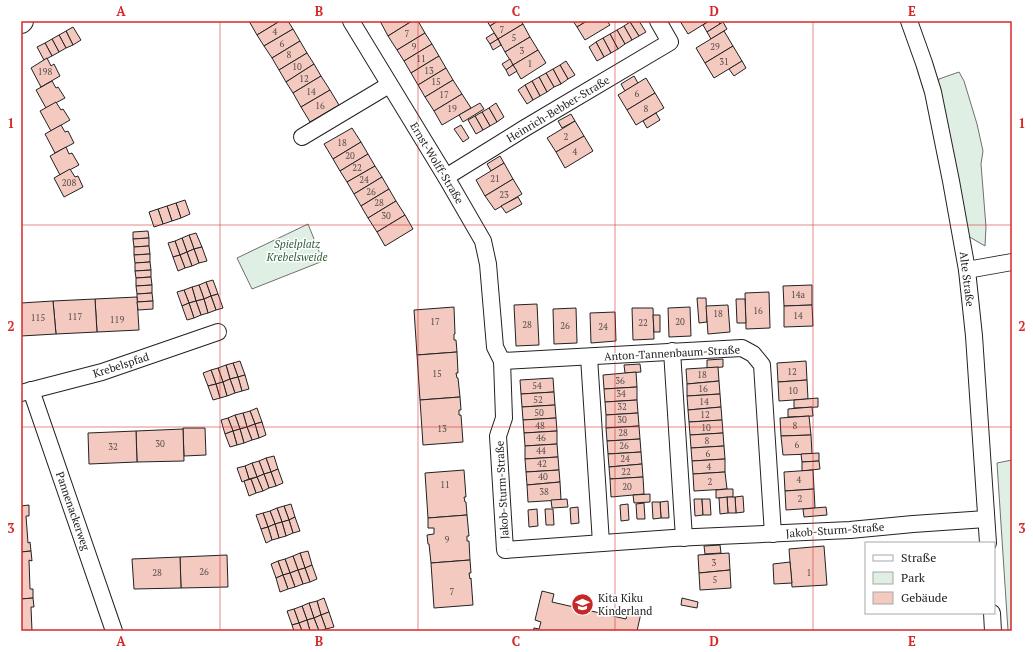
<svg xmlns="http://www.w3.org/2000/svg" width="1033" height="652" viewBox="0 0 1033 652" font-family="'PT Serif',serif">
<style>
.green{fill:#e0efe3;stroke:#6f6f6f}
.building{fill:#f3c9c0;stroke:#222}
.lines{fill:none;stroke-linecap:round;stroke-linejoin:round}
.street-casing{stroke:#222;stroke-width:18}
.secondary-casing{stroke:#222;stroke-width:24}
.street{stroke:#fff;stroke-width:16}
.secondary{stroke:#fff;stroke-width:22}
.grid{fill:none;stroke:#d62828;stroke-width:1;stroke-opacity:0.55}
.labels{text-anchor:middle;stroke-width:3;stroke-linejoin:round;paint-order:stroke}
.number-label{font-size:9px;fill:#564c4a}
.street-label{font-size:11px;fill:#222;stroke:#fff}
.park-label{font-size:11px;font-style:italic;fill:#2f5e38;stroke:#fff}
.poi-label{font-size:11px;fill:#222;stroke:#fff;text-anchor:start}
.neatline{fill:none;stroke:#d62828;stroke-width:1.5}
.grid-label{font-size:13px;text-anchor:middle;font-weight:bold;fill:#d62828}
</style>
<rect width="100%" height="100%" fill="#fff"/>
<g class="green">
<path d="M959,72L964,81L977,124L983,151L981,164L986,227L985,246L968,236L937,84L939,79Z"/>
<path d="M308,224L323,261L252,289L237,258Z"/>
<path d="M1012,460V631H1008L997,463Z"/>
</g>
<g class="building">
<path d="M249,21H280L257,35Z"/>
<path d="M280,21H288L293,29L264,46L257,35Z"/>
<path d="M380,21H412L388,36Z"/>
<path d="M412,21H418L425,33L397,50L388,36Z"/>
<path d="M487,21H498L490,26Z"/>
<path d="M498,21H521L523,24L498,39L490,26Z"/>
<path d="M573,21H587L577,27Z"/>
<path d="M587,21H607L610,25L585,40L577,27Z"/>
<path d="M632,21H639L646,32L639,36L630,22Z"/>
<path d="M680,21H709L688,34Z"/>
<path d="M709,21H718L720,24L707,32L703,25Z"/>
<path d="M630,22L639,36L632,40L624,26Z"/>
<path d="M723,22L727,29L711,39L707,32Z"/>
<path d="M523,24L530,37L505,52L498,39Z"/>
<path d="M624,26L632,40L625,44L617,30Z"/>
<path d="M73,27L81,40L73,45L66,31Z"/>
<path d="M293,29L300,41L272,58L264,46Z"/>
<path d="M617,30L625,44L618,49L610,34Z"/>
<path d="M66,31L73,45L66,48L59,35Z"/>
<path d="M724,31L733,46L705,63L696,48Z"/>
<path d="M425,33L432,44L404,61L397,50Z"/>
<path d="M494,33L498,39L490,44L486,38Z"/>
<path d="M610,34L618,49L611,53L603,38Z"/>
<path d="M59,35L66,48L59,52L52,39Z"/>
<path d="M530,37L538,50L513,65L505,52Z"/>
<path d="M603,38L611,53L604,57L596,42Z"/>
<path d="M52,39L59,52L52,56L45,43Z"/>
<path d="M498,39L501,45L493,50L490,44Z"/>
<path d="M300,41L307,53L279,70L272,58Z"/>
<path d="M596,42L604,57L597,61L589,47Z"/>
<path d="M45,43L52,56L44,60L37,47Z"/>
<path d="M432,44L439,56L411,73L404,61Z"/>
<path d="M733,46L742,61L714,78L705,63Z"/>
<path d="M538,50L546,63L521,79L513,65Z"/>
<path d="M307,53L314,64L286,82L279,70Z"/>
<path d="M439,56L446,68L418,85L411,73Z"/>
<path d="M47,58L51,66L54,64L60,76L41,87L31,68Z"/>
<path d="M510,59L513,65L506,70L502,64Z"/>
<path d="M566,61L575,75L568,79L560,65Z"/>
<path d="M742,61L746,68L734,76L729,69Z"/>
<path d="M314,64L321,76L293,93L286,82Z"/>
<path d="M513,65L517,71L509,76L506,70Z"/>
<path d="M560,65L568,79L561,84L553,69Z"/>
<path d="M446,68L453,80L425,97L418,85Z"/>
<path d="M553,69L561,84L554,87L546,73Z"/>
<path d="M546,73L554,87L547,92L539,77Z"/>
<path d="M321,76L330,90L301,107L293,93Z"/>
<path d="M634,76L638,83L625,91L621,84Z"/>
<path d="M539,77L547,92L540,96L532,81Z"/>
<path d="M646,78L655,93L627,110L618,95Z"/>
<path d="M453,80L462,94L434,111L425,97Z"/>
<path d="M52,81L56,88L58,87L65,98L46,108L36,90Z"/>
<path d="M532,81L540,96L533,100L525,85Z"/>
<path d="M525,85L533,100L527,104L518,90Z"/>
<path d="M330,90L339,105L310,122L301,107Z"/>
<path d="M655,93L664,108L636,125L627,110Z"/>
<path d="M462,94L471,108L442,125L434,111Z"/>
<path d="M56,102L61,110L63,109L70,120L51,131L40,111Z"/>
<path d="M480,103L484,109L463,122L459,115Z"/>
<path d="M496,103L504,117L497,122L489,108Z"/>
<path d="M489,108L497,122L490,126L482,112Z"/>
<path d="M482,112L490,126L483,130L475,116Z"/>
<path d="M656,113L660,120L647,128L643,121Z"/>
<path d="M571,114L575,121L562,128L558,121Z"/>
<path d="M475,116L483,130L476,134L468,120Z"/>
<path d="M575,121L584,136L556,152L547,138Z"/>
<path d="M61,125L65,132L68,131L74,143L55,153L45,134Z"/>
<path d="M461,125L469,138L463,142L454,129Z"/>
<path d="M352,128L361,142L333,159L324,144Z"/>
<path d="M584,136L593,151L565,168L556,152Z"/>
<path d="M361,142L368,154L340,171L333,159Z"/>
<path d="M66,147L69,154L72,153L79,165L60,175L50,156Z"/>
<path d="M368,154L375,166L347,182L340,171Z"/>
<path d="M500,156L504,163L491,171L487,164Z"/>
<path d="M504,163L513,179L485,196L476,180Z"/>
<path d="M375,166L382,177L354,194L347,182Z"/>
<path d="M70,169L75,177L78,176L83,187L64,197L54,178Z"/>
<path d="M382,177L389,189L361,206L354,194Z"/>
<path d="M513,179L522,194L495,210L485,196Z"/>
<path d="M389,189L396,201L368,218L361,206Z"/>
<path d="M518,197L522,204L506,213L501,206Z"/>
<path d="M185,200L190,214L181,218L176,203Z"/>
<path d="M396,201L405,215L377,232L368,218Z"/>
<path d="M176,203L181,218L172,221L167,206Z"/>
<path d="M167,206L172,221L163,224L158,209Z"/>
<path d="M158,209L163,224L154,227L149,212Z"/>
<path d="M405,215L413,229L385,246L377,232Z"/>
<path d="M148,231L149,238L133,239V232Z"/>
<path d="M196,233L202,247L194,249L189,235Z"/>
<path d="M189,235L194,249L187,252L182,238Z"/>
<path d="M149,238V246L134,247L133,239Z"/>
<path d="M182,238L187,252L180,255L175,241Z"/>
<path d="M175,241L180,255L173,257L168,243Z"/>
<path d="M149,246L150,254L134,255V247Z"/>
<path d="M202,247L207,261L199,263L194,249Z"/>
<path d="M194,249L199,263L192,266L187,252Z"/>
<path d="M187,252L192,266L185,268L180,255Z"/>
<path d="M150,254V262L135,263L134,255Z"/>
<path d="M180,255L185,268L178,271L173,257Z"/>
<path d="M150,262L151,270L135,271V263Z"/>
<path d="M151,270V277L136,278L135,271Z"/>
<path d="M151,277L152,285L136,286V278Z"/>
<path d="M213,280L218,294L211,296L206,282Z"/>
<path d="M206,282L211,296L204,299L199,285Z"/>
<path d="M152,285V293L137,294L136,286Z"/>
<path d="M199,285L204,299L196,301L192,287Z"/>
<path d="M812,285V305L784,306L783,286Z"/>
<path d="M192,287L196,301L189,303L184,290Z"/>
<path d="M184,290L189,303L182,306L177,292Z"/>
<path d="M769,292L770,328L746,329L745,293Z"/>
<path d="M152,293L153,301L137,302V294Z"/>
<path d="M218,294L223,308L216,310L211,296Z"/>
<path d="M211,296L216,310L208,313L204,299Z"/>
<path d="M137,297L139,330L97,332L95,299Z"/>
<path d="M697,298H706L707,322L699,323Z"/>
<path d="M95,299L97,332L56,334L53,301Z"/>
<path d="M204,299L208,313L201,315L196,301Z"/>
<path d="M736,299H745L746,323H737Z"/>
<path d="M53,301L56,334L21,336V303Z"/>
<path d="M153,301V309L138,310L137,302Z"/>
<path d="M196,301L201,315L194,318L189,303Z"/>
<path d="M189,303L194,318L187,320L182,306Z"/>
<path d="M537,304L539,345L516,346L514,305Z"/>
<path d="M728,305L730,332L708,334L706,306Z"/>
<path d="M812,305L813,326L784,327V306Z"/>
<path d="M454,307L455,334H454V340H456L457,352L417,355L414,310Z"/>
<path d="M690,307L691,336L669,337L668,308Z"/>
<path d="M576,308L577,343L554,344L553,309Z"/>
<path d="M632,308H653L654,339L633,340Z"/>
<path d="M615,312L616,341L591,343L590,313Z"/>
<path d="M653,315H660V332H654Z"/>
<path d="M457,352L458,373H456L457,378H458L460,397L420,400L417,355Z"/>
<path d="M723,359V367L707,368V360Z"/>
<path d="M240,361L245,375L238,377L233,363Z"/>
<path d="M806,361L807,380L778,382L777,363Z"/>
<path d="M233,363L238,377L230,379L226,365Z"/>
<path d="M640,364L641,372L625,373L624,365Z"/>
<path d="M226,365L230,379L223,382L218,368Z"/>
<path d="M718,367L719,381L687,384L686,369Z"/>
<path d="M218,368L223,382L216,384L211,370Z"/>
<path d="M211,370L216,384L208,386L203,373Z"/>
<path d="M636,372L637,387L604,389L603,375Z"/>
<path d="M245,375L249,389L242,391L238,377Z"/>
<path d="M238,377L242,391L235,393L230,379Z"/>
<path d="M553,378L554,392L521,394L520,380Z"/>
<path d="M230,379L235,393L227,396L223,382Z"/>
<path d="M807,380L808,399L779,401L778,382Z"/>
<path d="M719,381L720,394L687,396V384Z"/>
<path d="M223,382L227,396L220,398L216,384Z"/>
<path d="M216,384L220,398L213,400L208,386Z"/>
<path d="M637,387V400L605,402L604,389Z"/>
<path d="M554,392L555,405L522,407L521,394Z"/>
<path d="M720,394L721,407L688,410L687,396Z"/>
<path d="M460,397L461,410H459V415H461L463,442L423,445L420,400Z"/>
<path d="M818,398V407L794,408V400Z"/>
<path d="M637,400L638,413L606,415L605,402Z"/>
<path d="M555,405L556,418L523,420L522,407Z"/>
<path d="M721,407L722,420L689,422L688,410Z"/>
<path d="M812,407L813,416L788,417V409Z"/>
<path d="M257,408L262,422L255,424L250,411Z"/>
<path d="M250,411L255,424L247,427L243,413Z"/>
<path d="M243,413L247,427L240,429L235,415Z"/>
<path d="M638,413L639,426L606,428V415Z"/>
<path d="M235,415L240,429L233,431L228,418Z"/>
<path d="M809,416L811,435L781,436L780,418Z"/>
<path d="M228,418L233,431L225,434L221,420Z"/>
<path d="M556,418L557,431L524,433L523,420Z"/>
<path d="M722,420L723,433L690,435L689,422Z"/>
<path d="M262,422L266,435L259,438L255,424Z"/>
<path d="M255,424L259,438L252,440L247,427Z"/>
<path d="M639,426L640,439L607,441L606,428Z"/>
<path d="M247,427L252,440L244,443L240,429Z"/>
<path d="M183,428H205L206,455L184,456Z"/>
<path d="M183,429L184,461L137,462L136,431Z"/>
<path d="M240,429L244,443L237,445L233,431Z"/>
<path d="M136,431L137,462L89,464L88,433Z"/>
<path d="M233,431L237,445L230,447L225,434Z"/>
<path d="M557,431V444L525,446L524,433Z"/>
<path d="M723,433L724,446L691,448L690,435Z"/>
<path d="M811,435L812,454L783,455L781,436Z"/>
<path d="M640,439L641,452L608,454L607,441Z"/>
<path d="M557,444L558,457L525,459V446Z"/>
<path d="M724,446L725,459L692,461L691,448Z"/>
<path d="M641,452L642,464L609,467L608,454Z"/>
<path d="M819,453V461L802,462L801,454Z"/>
<path d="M274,456L278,469L271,472L266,458Z"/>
<path d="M558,457L559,470L526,472L525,459Z"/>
<path d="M266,458L271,472L264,474L259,461Z"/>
<path d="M725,459V472L693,474L692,461Z"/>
<path d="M259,461L264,474L257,477L252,463Z"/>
<path d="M819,461L820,469L802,471V462Z"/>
<path d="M252,463L257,477L249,479L245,466Z"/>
<path d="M642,464L643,477L610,479L609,467Z"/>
<path d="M245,466L249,479L242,482L237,468Z"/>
<path d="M278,469L283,483L276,486L271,472Z"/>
<path d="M464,470L466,497H464L465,502H466L467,515L428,518L425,473Z"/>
<path d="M559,470L560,482L527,485L526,472Z"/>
<path d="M813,470L814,489L785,491L784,472Z"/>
<path d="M271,472L276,486L269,488L264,474Z"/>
<path d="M725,472L727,489L694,491L693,474Z"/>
<path d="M264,474L269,488L263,491L257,477Z"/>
<path d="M257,477L263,491L256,493L251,479Z"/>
<path d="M643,477L644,494L611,497L610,479Z"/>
<path d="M251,479L256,493L249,496L244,481Z"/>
<path d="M560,482L561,500L528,502L527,485Z"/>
<path d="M727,489H733V497L716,498V490Z"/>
<path d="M814,489L815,508L786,510L785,491Z"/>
<path d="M650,494V502L634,503L633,495Z"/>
<path d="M743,496L744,512L736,513L735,497Z"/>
<path d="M727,497H735L736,513H728Z"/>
<path d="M727,497L728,513L720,514L719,498Z"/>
<path d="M567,499L568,507L552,508L551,500Z"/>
<path d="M694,499H702L703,515L695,516Z"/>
<path d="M702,499H710L711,515H703Z"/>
<path d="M668,501L669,518H661L660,502Z"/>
<path d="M652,502H660L661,518L653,519Z"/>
<path d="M644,503L645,519H637L636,504Z"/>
<path d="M291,504L295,517L289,520L284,506Z"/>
<path d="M628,504L629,520L621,521L620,505Z"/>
<path d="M29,505V516H26L28,543L30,542L31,551L21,552V506Z"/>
<path d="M284,506L289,520L282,522L277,508Z"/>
<path d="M578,507L579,523L571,524L570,508Z"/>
<path d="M826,507L827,515L804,517L803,509Z"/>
<path d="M277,508L282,522L275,524L270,511Z"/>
<path d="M537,509L538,526L529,527L528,510Z"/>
<path d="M545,509H553L554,525H546Z"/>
<path d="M270,511L275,524L268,527L263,513Z"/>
<path d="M263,513L268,527L261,529L256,515Z"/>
<path d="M467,515L469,536H467V541H469L470,560L431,563L429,544H428L427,535L434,534V528H428V518Z"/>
<path d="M295,517L300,531L293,533L289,520Z"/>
<path d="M289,520L293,533L286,536L282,522Z"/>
<path d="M282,522L286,536L279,538L275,524Z"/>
<path d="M275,524L279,538L272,540L268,527Z"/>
<path d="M268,527L272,540L266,543L261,529Z"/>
<path d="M720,545L721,553L705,554L704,546Z"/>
<path d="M824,546L827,585L792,587L789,549Z"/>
<path d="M31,551L32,561L29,560L30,589H33V598L21,599V552Z"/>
<path d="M308,551L312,565L305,568L300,553Z"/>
<path d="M300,553L305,568L298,570L293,556Z"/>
<path d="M729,553L730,570L699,573L698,555Z"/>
<path d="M227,555L228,587L181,588L180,557Z"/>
<path d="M293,556L298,570L290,573L285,559Z"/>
<path d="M180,557L181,588L134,589L132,559Z"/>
<path d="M285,559L290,573L283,575L278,561Z"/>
<path d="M470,560L471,573H469L470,579L471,578L473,605L434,608L431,563Z"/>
<path d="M278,561L283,575L276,578L271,564Z"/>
<path d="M790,562L792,583L774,584L773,564Z"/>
<path d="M312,565L317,579L310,582L305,568Z"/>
<path d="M305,568L310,582L303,584L298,570Z"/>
<path d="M298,570L303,584L295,587L290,573Z"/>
<path d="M730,570L731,588L700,590L699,573Z"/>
<path d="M290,573L295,587L288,589L283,575Z"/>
<path d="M283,575L288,589L280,592L276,578Z"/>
<path d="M542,591L554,594L552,602L626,619L628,611L641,613L637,631H533L534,628L539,629L541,622L535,620Z"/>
<path d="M33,598L34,607H31L32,631H21V599Z"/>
<path d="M324,598L329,612L321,615L317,601Z"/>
<path d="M682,598L698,602L697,608L681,605Z"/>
<path d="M317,601L321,615L314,618L309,603Z"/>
<path d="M309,603L314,618L307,620L302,606Z"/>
<path d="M302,606L307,620L299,623L294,609Z"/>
<path d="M294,609L299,623L292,625L287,611Z"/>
<path d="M329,612L334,627L326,629L321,615Z"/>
<path d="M321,615L326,629L319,631L314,618Z"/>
<path d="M314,618L319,631H310L307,620Z"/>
<path d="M307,620L310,631H302L299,623Z"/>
<path d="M299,623L302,631H294L292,625Z"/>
</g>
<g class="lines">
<defs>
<g id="street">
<path d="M351,21L446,177L483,241L488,264L495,347L502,361L504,418L498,436L505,550L673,538L850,530L913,524L986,519"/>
<path d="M909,21L924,63L933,92L951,181L967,270L974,336L988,543"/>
<path d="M302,137L389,85"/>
<path d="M446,177L525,128L670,42L658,21"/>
<path d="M967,270L1012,262"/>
<path d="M672,351L684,538"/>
<path d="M589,357L601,543"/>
<path d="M502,361L742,348L753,354L762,365L773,534"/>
<path d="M31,390L114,631"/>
<path d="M21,393L102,372L218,332"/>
<path d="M992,613L993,631"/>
</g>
<path id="secondary" d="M21,22L22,21"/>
</defs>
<use href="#street" class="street-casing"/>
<use href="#secondary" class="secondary-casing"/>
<use href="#street" class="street"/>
<use href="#secondary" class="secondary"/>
</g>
<path class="grid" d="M220,21V631M418,21V631M615,21V631M813,21V631M21,225H1012M21,427H1012"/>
<defs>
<symbol id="school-disc" viewBox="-11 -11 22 22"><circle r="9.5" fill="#c62828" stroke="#fff"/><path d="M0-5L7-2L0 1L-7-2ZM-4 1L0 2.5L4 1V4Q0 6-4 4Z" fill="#fff"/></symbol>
</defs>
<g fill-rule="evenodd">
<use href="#school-disc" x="570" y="592" width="25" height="25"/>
</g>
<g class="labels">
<g class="number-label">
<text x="502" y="33">7</text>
<text x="275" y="35">4</text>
<text x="407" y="37">7</text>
<text x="514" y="41">5</text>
<text x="282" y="47">6</text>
<text x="414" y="50">9</text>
<text x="715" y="50">29</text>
<text x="522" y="54">3</text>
<text x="289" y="58">8</text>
<text x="421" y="62">11</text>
<text x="724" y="65">31</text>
<text x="530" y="67">1</text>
<text x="297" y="70">10</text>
<text x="429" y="74">13</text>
<text x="45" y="75">198</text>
<text x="304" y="82">12</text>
<text x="436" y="85">15</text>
<text x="311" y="95">14</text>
<text x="637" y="97">6</text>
<text x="444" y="98">17</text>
<text x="320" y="109">16</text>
<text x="452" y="112">19</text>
<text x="646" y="112">8</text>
<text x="566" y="140">2</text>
<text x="342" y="146">18</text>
<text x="575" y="155">4</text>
<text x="350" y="159">20</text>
<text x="357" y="171">22</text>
<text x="495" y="182">21</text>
<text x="364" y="183">24</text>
<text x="69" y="186">208</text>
<text x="371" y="195">26</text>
<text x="504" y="198">23</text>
<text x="379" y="206">28</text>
<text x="386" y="219">30</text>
<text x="798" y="298">14a</text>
<text x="758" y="314">16</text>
<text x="718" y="317">18</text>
<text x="798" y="319">14</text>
<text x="75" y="320">117</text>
<text x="38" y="321">115</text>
<text x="117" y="323">119</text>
<text x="435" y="325">17</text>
<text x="680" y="325">20</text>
<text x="643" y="326">22</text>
<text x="527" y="328">28</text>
<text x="565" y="329">26</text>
<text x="603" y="330">24</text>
<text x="792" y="375">12</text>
<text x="437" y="377">15</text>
<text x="702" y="378">18</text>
<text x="620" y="384">36</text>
<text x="537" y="389">54</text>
<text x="703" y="392">16</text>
<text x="793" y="394">10</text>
<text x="621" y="397">34</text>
<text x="538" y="403">52</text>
<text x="704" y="405">14</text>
<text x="622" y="410">32</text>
<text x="539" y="416">50</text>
<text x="705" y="418">12</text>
<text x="622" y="423">30</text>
<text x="540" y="429">48</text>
<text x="795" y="429">8</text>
<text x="706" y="431">10</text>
<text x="442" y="432">13</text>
<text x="623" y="436">28</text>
<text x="541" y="441">46</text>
<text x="707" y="444">8</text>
<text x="160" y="447">30</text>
<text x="797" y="448">6</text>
<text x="624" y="449">26</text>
<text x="113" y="450">32</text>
<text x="541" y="454">44</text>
<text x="708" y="457">6</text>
<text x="625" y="462">24</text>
<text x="542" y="467">42</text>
<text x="709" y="470">4</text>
<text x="626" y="475">22</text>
<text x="543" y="480">40</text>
<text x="799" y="483">4</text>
<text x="710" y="485">2</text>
<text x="445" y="488">11</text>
<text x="627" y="490">20</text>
<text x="544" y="495">38</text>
<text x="800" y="502">2</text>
<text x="447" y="543">9</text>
<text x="714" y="566">3</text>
<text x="204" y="575">26</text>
<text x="157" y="576">28</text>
<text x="809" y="576">1</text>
<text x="715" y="583">5</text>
<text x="452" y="595">7</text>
</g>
<g class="street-label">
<text transform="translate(558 109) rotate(-31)" y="4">Heinrich-Bebber-Straße</text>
<text transform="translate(437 163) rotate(59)" y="4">Ernst-Wolff-Straße</text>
<text transform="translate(967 279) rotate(83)" y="4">Alte Straße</text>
<text transform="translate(672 353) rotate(-3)" y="4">Anton-Tannenbaum-Straße</text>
<text transform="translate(121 365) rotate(-18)" y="4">Krebelspfad</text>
<text transform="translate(502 490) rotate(-93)" y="4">Jakob-Sturm-Straße</text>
<text transform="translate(73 511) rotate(71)" y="4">Pannenackerweg</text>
<text transform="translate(835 530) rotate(-4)" y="4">Jakob-Sturm-Straße</text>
</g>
<g class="park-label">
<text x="297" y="248">Spielplatz<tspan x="297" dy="13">Krebelsweide</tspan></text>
</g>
<g class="poi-label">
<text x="598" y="602">Kita Kiku<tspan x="598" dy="13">Kinderland</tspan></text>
</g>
</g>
<rect width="1033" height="652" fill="none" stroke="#ffffff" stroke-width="44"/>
<rect x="865" y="542" width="130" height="72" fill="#ffffff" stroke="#a7a7a7"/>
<rect x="873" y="555" width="20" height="6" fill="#ffffff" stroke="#a7a7a7"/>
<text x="901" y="562" font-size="12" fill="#222222">Straße</text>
<rect x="873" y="572" width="20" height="12" fill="#e0efe3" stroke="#a7a7a7"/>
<text x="901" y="582" font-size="12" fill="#222222">Park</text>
<rect x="873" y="592" width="20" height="12" fill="#f3c9c0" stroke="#a7a7a7"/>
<text x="901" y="602" font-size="12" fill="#222222">Gebäude</text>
<rect x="22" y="22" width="989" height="608" class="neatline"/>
<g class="grid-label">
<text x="121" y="16">A</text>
<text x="319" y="16">B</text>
<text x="516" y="16">C</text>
<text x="714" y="16">D</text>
<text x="912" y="16">E</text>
<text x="11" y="128">1</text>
<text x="1022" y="128">1</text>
<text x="11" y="331">2</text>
<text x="1022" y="331">2</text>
<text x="11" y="533">3</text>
<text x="1022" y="533">3</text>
<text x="121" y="646">A</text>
<text x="319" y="646">B</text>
<text x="516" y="646">C</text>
<text x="714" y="646">D</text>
<text x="912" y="646">E</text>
</g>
</svg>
